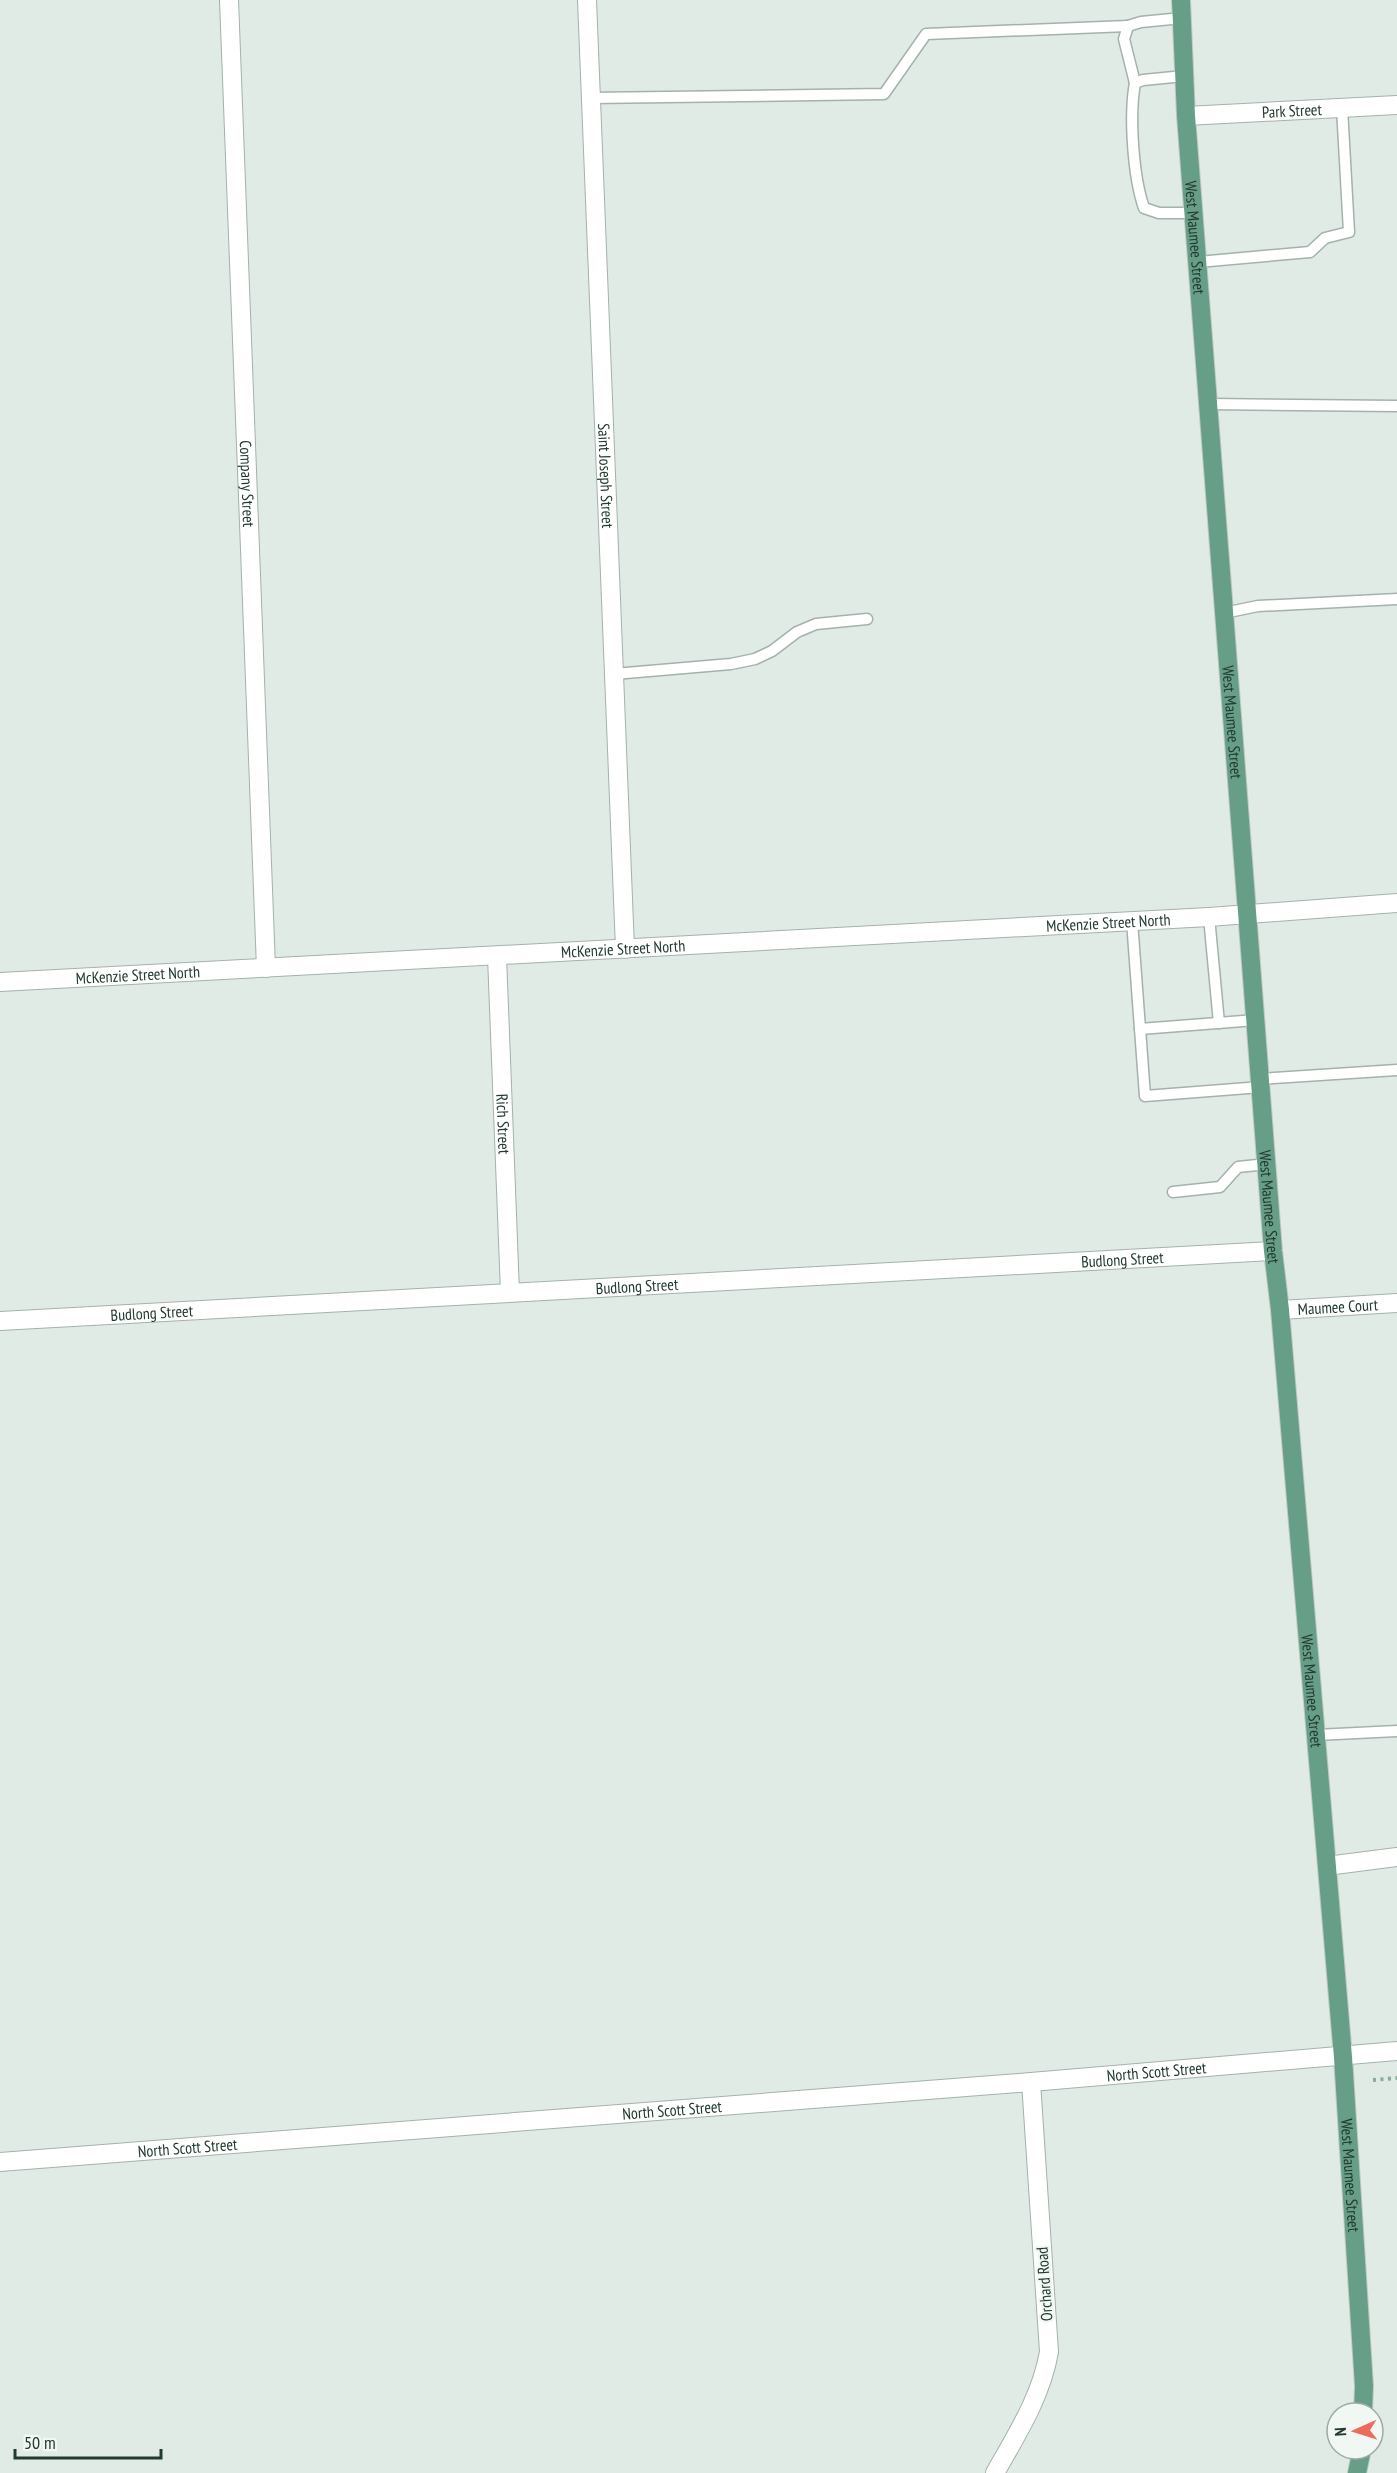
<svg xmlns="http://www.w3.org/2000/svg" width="1397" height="2473" viewBox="0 0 1397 2473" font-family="'PT Sans Narrow',sans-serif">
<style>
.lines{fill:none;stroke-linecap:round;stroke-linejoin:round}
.lane-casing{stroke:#a4b2ab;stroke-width:13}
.street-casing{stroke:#a4b2ab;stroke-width:20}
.primary-casing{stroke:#c1c8c5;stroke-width:20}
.path{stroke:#82ad99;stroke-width:4;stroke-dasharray:3 4.5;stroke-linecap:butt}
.lane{stroke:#fff;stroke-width:10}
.street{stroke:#fff;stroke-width:18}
.primary{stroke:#679e88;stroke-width:18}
.labels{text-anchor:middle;stroke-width:4.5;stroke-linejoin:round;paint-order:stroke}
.street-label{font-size:16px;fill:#223a30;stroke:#f1f7f3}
</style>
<rect width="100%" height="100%" fill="#e1ebe5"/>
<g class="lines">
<defs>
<g id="lane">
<path d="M1184,76L1143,80L1135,83C1129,116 1133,176 1144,208L1159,213H1194"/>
<path d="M1135,83L1124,39L1128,26L1141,22L1182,18"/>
<path d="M590,98L884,94L926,34L1128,26"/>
<path d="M1198,262L1310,252L1325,238L1349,232L1342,108"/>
<path d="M1209,404L1397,406"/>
<path d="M1224,613L1258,606L1397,599"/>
<path d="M614,674L731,664L755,659L772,651L797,632L816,624L867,619"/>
<path d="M1209,917L1219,1023"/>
<path d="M1132,921L1145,1096L1261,1087"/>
<path d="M1140,1029L1256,1020"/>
<path d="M1260,1079L1397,1070"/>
<path d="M1173,1192L1220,1187L1238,1167L1267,1164"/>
<path d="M1316,1735L1397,1731"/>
</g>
<g id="street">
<path id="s1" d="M229,0L266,968"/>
<path id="s2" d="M587,0L625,949"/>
<path id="s3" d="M1186,116L1397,105"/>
<path id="s4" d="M497,956L510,1293"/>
<path id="s5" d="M0,982L1209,917L1397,903"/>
<path id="s6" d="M1280,1310L1397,1303"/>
<path id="s7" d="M0,1321L1273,1251"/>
<path d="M1327,1866L1397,1857"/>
<path id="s8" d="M0,2162L1031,2082L1397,2051"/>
<path d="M995,2473C1017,2434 1041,2397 1049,2352L1031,2082"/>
</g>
<g id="primary">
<path id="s9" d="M1181,0L1186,116L1273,1251L1280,1310L1343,2057L1364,2386L1363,2413"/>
<path d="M1357,2473L1362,2449"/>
</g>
</defs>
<use href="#lane" class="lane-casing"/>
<use href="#street" class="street-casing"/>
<use href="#primary" class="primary-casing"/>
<path class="path" d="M1373,2080L1397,2078"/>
<use href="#lane" class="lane"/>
<use href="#street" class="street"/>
<use href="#primary" class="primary"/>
</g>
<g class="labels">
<g class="street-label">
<text dy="6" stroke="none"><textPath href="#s3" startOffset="106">Park Street</textPath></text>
<text dy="6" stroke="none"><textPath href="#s9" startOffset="238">West Maumee Street</textPath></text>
<text dy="6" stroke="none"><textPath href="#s2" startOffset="476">Saint Joseph Street</textPath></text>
<text dy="6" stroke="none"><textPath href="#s1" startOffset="484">Company Street</textPath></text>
<text dy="6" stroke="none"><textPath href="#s9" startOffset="724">West Maumee Street</textPath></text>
<text dy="6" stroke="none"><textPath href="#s5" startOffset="1110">McKenzie Street North</textPath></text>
<text dy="6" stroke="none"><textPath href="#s5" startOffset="624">McKenzie Street North</textPath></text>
<text dy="6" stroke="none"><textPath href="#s5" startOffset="138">McKenzie Street North</textPath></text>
<text dy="6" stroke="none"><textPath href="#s4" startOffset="168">Rich Street</textPath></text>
<text dy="6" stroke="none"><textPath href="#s9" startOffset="1210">West Maumee Street</textPath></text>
<text dy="6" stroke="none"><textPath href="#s7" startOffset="1124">Budlong Street</textPath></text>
<text dy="6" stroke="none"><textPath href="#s7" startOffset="638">Budlong Street</textPath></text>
<text dy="6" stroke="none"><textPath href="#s6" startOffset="58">Maumee Court</textPath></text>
<text dy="6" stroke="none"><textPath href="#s7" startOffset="152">Budlong Street</textPath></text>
<text dy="6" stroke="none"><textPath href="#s9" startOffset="1696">West Maumee Street</textPath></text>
<text dy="6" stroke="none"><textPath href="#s8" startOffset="1160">North Scott Street</textPath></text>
<text dy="6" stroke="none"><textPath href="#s8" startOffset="674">North Scott Street</textPath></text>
<text dy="6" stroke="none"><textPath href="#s8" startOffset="188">North Scott Street</textPath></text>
<text dy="6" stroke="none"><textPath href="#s9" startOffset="2182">West Maumee Street</textPath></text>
<text transform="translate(1044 2284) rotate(-94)" y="6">Orchard Road</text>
</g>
</g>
<g transform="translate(1355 2431) rotate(267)"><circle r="28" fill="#f1f7f3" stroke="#9eaba5" stroke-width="1.5"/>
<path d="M0-4.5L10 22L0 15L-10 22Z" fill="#eb6c5e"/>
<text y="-9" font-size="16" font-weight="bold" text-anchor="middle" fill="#223a30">N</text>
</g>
<path d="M15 2449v9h146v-9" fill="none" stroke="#223a30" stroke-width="3"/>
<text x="24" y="2449" font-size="18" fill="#223a30" stroke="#f1f7f3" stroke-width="4.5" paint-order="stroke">50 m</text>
</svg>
